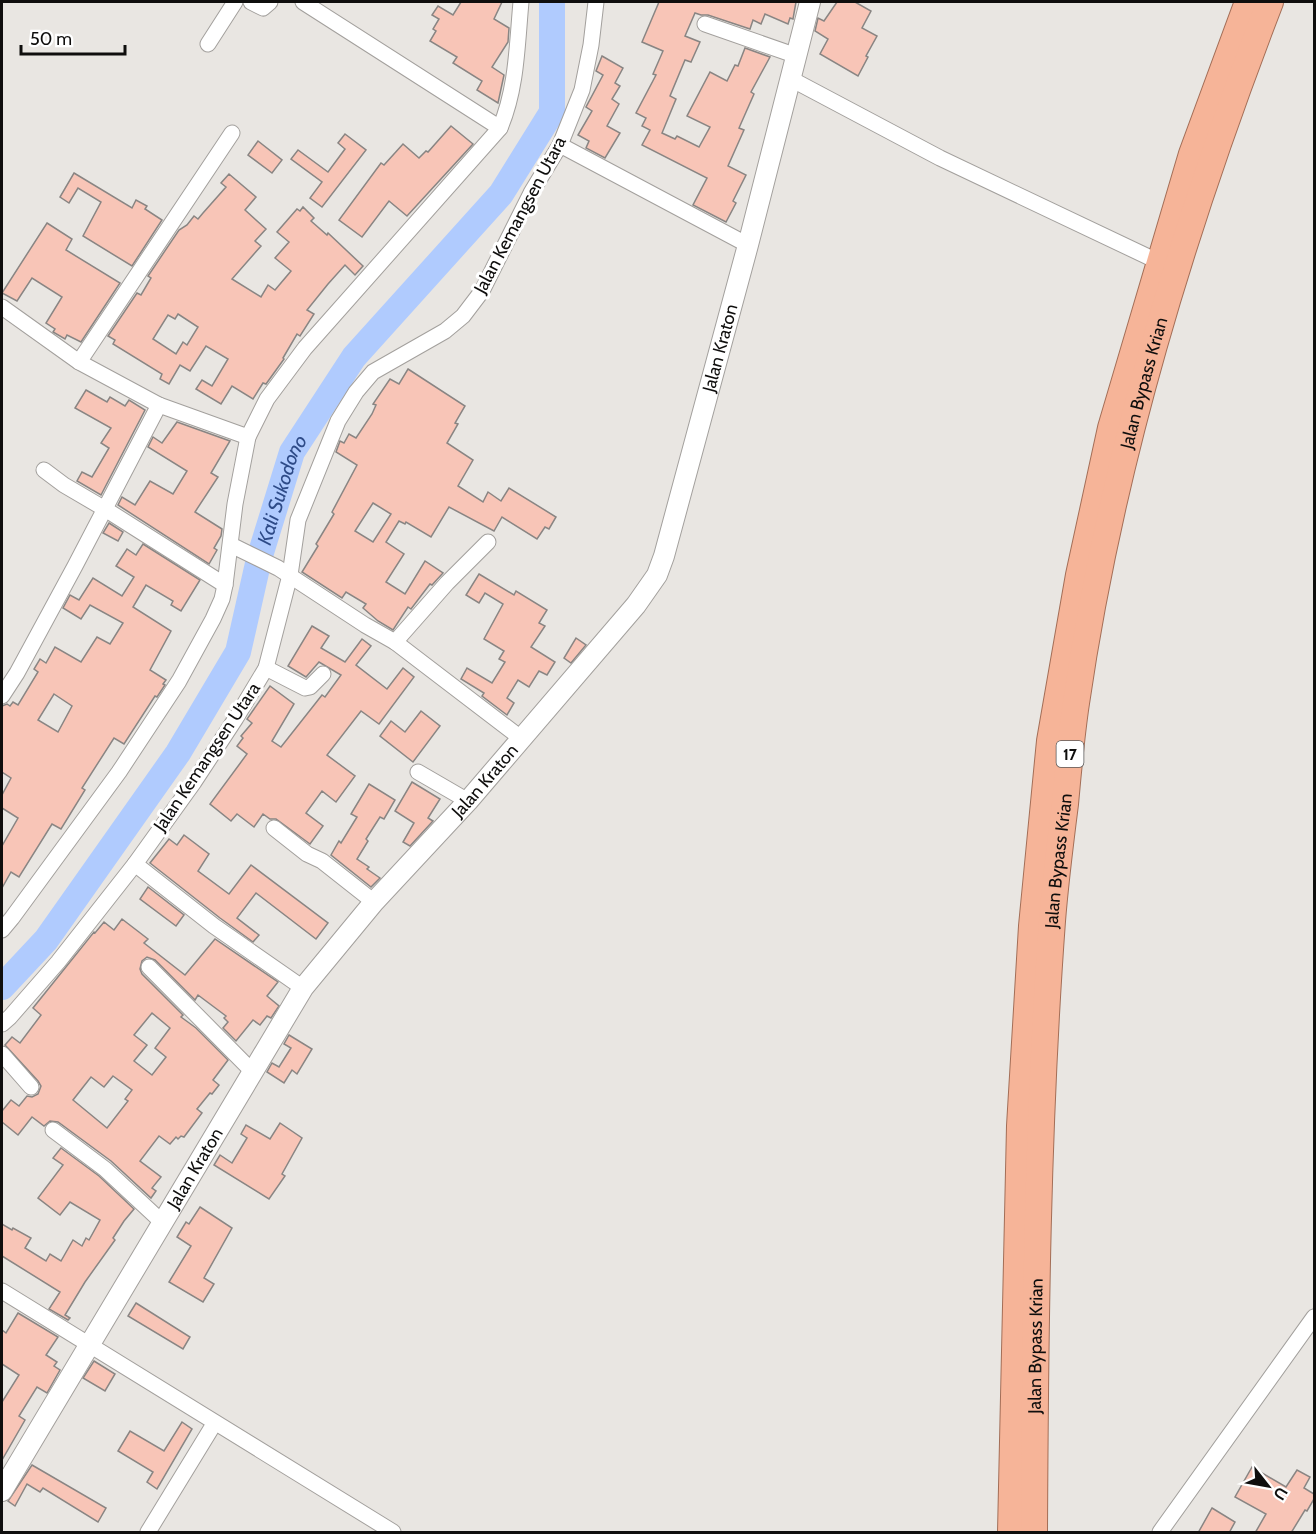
<svg xmlns="http://www.w3.org/2000/svg" width="1316" height="1534" viewBox="0 0 1316 1534" font-family="Cabin,sans-serif">
<style>
.lines{fill:none;stroke-linecap:round;stroke-linejoin:round}
.river{stroke:#b0cbfe;stroke-width:26}
.building{fill:#f8c5b7;stroke:#898583;stroke-width:1.5;fill-rule:evenodd}
.minor-casing{stroke:#a3a09d;stroke-width:17}
.tertiary-casing{stroke:#a3a09d;stroke-width:22}
.trunk-casing{stroke:#a36e57;stroke-width:28}
.minor{stroke:#fff;stroke-width:15}
.tertiary{stroke:#fff;stroke-width:20}
.trunk{stroke:#f6b498;stroke-width:26}
.labels{text-anchor:middle;stroke-width:6;stroke-linejoin:round;paint-order:stroke}
.shield{fill:#fff;stroke:#575656;stroke-width:1.5}
.shield-label{font-size:16px;font-weight:bold;fill:#0f0e0d}
.street-label{font-size:18px;fill:#0f0e0d;stroke:#fff}
.water-label{font-size:20px;font-style:italic;fill:#2e4b88;stroke:#fff}
</style>
<rect width="100%" height="100%" fill="#e9e6e2"/>
<g class="lines">
<path class="river" id="s1" d="M2,987L46,940L178,753L238,652L259,559L292,452L354,357L501,194L552,112V2"/>
</g>
<g class="building">
<path d="M461,2H502L494,19L509,28L508,42L492,67L504,75L498,103L477,90L482,81L453,63L457,57L430,41L436,31L433,29L439,19L432,15L438,6L453,15Z"/>
<path d="M659,2H796L793,19L790,18L788,24L765,14L761,24L753,20L750,29L708,15H701L695,13L685,36L700,42L691,62L685,60L670,96L676,99L662,133L675,139L677,136L699,147L710,127L687,116L710,72L727,81L735,65L738,66L745,48L770,57L751,92L754,94L739,128L744,130L728,166L746,175L733,201L736,203L726,222L693,205L707,178L642,145L650,130L642,126L646,118L636,113L656,75L653,74L663,51L642,42Z"/>
<path d="M837,2H855L871,11L862,28L877,36L866,56L868,57L858,76L820,54L828,39L815,31L818,18L824,21Z"/>
<path d="M602,56L623,68L615,83L620,86L612,99L619,104L607,126L620,133L605,158L586,148L589,141L578,135L592,111L586,107L603,75L596,71Z"/>
<path d="M451,126L473,144L407,216L389,201L362,237L339,220L381,163L384,165L403,144L419,158L426,151L428,152Z"/>
<path d="M345,134L366,150L322,207L310,198L322,182L291,159L298,150L328,172L345,149L338,143Z"/>
<path d="M258,141L282,160L272,173L248,155Z"/>
<path d="M74,173L132,208L136,200L147,206L145,209L162,220L132,266L83,236L101,202L78,188L69,203L60,197Z"/>
<path d="M229,174L256,197L245,210L266,229L255,241L261,246L232,279L261,297L268,285L275,290L291,271L275,258L289,242L277,232L297,209L300,211L303,207L314,218L311,221L327,235L328,233L363,266L355,275L345,265L328,284L307,310L314,314L300,336L297,334L283,358L284,359L266,384L263,383L253,399L232,386L221,404L196,389L202,380L212,386L228,359L206,346L190,371L180,365L169,384L160,379L162,374L113,344L115,340L108,336L137,293L141,295L151,278L148,276L179,230L187,225L194,216L198,219L203,213L226,187L221,183ZM178,314L198,327L187,345L183,342L176,354L153,339L168,315L175,319Z"/>
<path d="M47,223L72,239L66,250L120,283L81,342L67,335L65,339L53,332L55,329L46,323L62,297L32,278L17,301L2,293Z"/>
<path d="M408,369L465,406L455,423L458,424L447,443L473,460L458,486L483,502L488,492L501,501L509,488L556,517L549,529L545,527L537,539L502,517L494,531L449,507L431,537L406,522L405,524L399,521L386,542L404,554L386,582L405,594L425,561L443,573L432,585L430,584L411,609L408,607L393,630L378,621L363,608L366,604L346,592L342,598L302,572L318,546L316,544L334,514L332,512L357,465L336,452L340,441L344,443L349,434L356,438L372,414L376,405L373,404L390,379L399,384ZM373,503L391,514L373,542L355,531Z"/>
<path d="M86,390L107,402L110,397L125,406L129,400L145,410L101,495L77,481L82,472L92,477L109,448L101,443L111,428L75,408Z"/>
<path d="M177,422L230,441L211,473L218,477L195,512L222,529L221,536L214,548L217,550L209,564L118,505L122,497L135,505L150,481L173,494L187,471L148,447L153,437L162,443Z"/>
<path d="M109,523L123,532L118,541L103,533Z"/>
<path d="M143,544L200,580L181,611L171,605L173,601L146,585L133,607L171,631L150,670L166,680L163,684L165,685L157,697L155,696L124,744L114,738L82,788L85,790L61,829L52,824L19,877L11,872L2,888V846L18,818L2,808V795L11,778L2,772V706L7,704L10,706L13,702L18,705L38,672L34,669L40,659L46,663L55,647L81,662L97,637L110,644L123,623L90,605L81,619L63,608L70,595L79,600L93,578L122,596L134,577L116,566L127,549L136,555ZM54,694L72,706L58,732L38,720Z"/>
<path d="M479,574L514,595L516,591L547,610L539,623L545,626L531,647L555,662L547,675L539,671L529,687L518,680L507,698L514,703L507,715L482,696L484,693L461,679L467,668L492,683L505,662L499,659L504,651L484,639L503,604L485,593L479,603L466,595Z"/>
<path d="M312,626L329,636L321,648L345,662L362,639L371,646L356,665L387,689L403,668L414,677L379,724L361,711L327,755L355,776L336,802L322,791L306,813L323,826L310,844L276,819H270L263,814L254,827L237,814L231,821L210,804L247,754L237,746L243,738L241,736L252,723L247,719L270,686L294,704L272,741L281,747L322,695L325,697L341,675L319,662L306,677L288,666Z"/>
<path d="M576,638L586,645L571,663L564,658Z"/>
<path d="M421,711L440,726L413,762L380,736L391,721L405,732Z"/>
<path d="M412,782L440,799L428,818L433,821L410,846L403,842L414,823L395,811Z"/>
<path d="M369,784L395,800L384,819L380,817L366,839L368,841L357,859L369,867L367,869L380,878L371,887L331,855L339,841L341,843L357,817L351,814Z"/>
<path d="M184,835L209,854L198,871L229,894L251,865L328,923L316,939L256,893L237,918L259,935L253,942L220,918L150,863L169,839L177,845Z"/>
<path d="M148,887L184,915L176,926L140,899Z"/>
<path d="M122,919L148,939L144,943L185,975L215,939L278,982L267,996L279,1006L271,1018L267,1016L260,1025L253,1020L236,1041L223,1028L228,1022L224,1018L226,1016L198,995L195,1000L155,960L147,957L142,961L140,969L142,974L183,1015L181,1017L196,1028L228,1060L213,1080L219,1085L212,1094L210,1093L197,1109L202,1113L184,1137L181,1136L178,1139L176,1137L170,1144L159,1136L140,1161L161,1177L152,1188L156,1191L151,1198L111,1161L58,1122L50,1121L44,1126L32,1117L18,1135L2,1122V1111L11,1100L19,1106L27,1096L32,1097L38,1094L41,1086L38,1081L5,1045L12,1037L20,1043L41,1015L33,1008L94,932L95,933L104,922L114,930ZM152,1013L170,1028L155,1048L166,1057L152,1075L134,1061L147,1045L134,1035ZM113,1076L132,1090L125,1099L128,1101L107,1128L73,1100L91,1077L104,1087Z"/>
<path d="M289,1035L312,1049L297,1074L292,1070L284,1083L267,1072L272,1063L279,1067L291,1048L284,1044Z"/>
<path d="M280,1123L302,1138L282,1174L285,1176L269,1199L214,1165L220,1155L232,1163L247,1138L241,1134L246,1125L270,1139Z"/>
<path d="M61,1148L99,1176L134,1209L124,1221L113,1238L115,1240L85,1282L65,1315L70,1318L68,1320L49,1309L60,1292L2,1256V1224L12,1230L13,1228L31,1238L25,1248L46,1261L50,1254L61,1261L73,1240L82,1246L86,1238L89,1240L100,1220L70,1202L60,1215L38,1198L63,1165L53,1158Z"/>
<path d="M200,1207L232,1228L204,1278L214,1284L203,1302L169,1282L191,1246L177,1237L186,1222L189,1224Z"/>
<path d="M136,1303L190,1337L183,1349L128,1316Z"/>
<path d="M18,1313L58,1337L46,1355L57,1362L54,1366L60,1370L47,1393L37,1387L19,1416L25,1420L2,1460V1402L19,1375L2,1364V1330L6,1333Z"/>
<path d="M94,1361L115,1374L105,1391L83,1378Z"/>
<path d="M182,1422L192,1429L157,1489L147,1482L153,1472L118,1451L130,1431L164,1451Z"/>
<path d="M32,1465L106,1508L98,1522L43,1488L40,1492L27,1484L15,1506L8,1501Z"/>
<path d="M1252,1467L1286,1487L1297,1470L1310,1477L1304,1488L1314,1494V1499L1307,1511L1305,1510L1291,1533H1255L1266,1514L1235,1497Z"/>
<path d="M1212,1508L1235,1522L1229,1533H1198Z"/>
</g>
<g class="lines">
<defs>
<g id="minor">
<path d="M251,2L263,8L270,2"/>
<path d="M303,2L500,128"/>
<path d="M705,24L797,56"/>
<path d="M208,44L235,2"/>
<path d="M791,79L940,158L1159,262"/>
<path d="M560,145L748,245"/>
<path d="M2,307L79,362L159,405L248,437"/>
<path d="M79,362L232,133"/>
<path d="M44,470L64,485L105,509L225,585"/>
<path d="M231,545L278,568L365,625L395,642L522,739"/>
<path d="M395,642L447,583L488,542"/>
<path d="M266,668L305,688L310,687L323,674"/>
<path d="M2,696L17,673L75,566L159,405"/>
<path d="M418,772L468,801"/>
<path d="M274,828L307,854L322,861L374,902"/>
<path d="M135,864L214,926L303,988"/>
<path d="M2,930L12,918L119,772L179,681L213,619L222,599L225,585L235,504L248,437L267,399L305,348L500,128C517,88 517,44 521,2"/>
<path d="M149,967L252,1071"/>
<path d="M2,1024L10,1017L58,962L135,864L194,782L236,718L266,668L290,575L298,520L338,421L356,392L373,372L445,331L463,316L482,291L531,193L560,145L582,90L591,45L596,2"/>
<path d="M2,1054L31,1087"/>
<path d="M53,1130L105,1169L163,1223"/>
<path d="M2,1291L393,1532"/>
<path d="M148,1532L214,1424"/>
<path d="M1160,1532L1314,1317"/>
</g>
<g id="tertiary">
<path id="s2" d="M2,1491L303,988L374,902L468,801L636,605L657,575L664,556L748,245L810,2"/>
</g>
<g id="trunk">
<path d="M1011,1532L1020,1126L1032,926L1050,741L1079,575L1111,428L1192,154L1248,2"/>
<path id="s3" d="M1034,1532C1035,1329 1037,1125 1052,921C1055,882 1060,843 1065,804C1068,771 1071,736 1076,703C1111,462 1183,228 1270,2"/>
</g>
</defs>
<use href="#minor" class="minor-casing"/>
<use href="#tertiary" class="tertiary-casing"/>
<use href="#trunk" class="trunk-casing"/>
<use href="#minor" class="minor"/>
<use href="#tertiary" class="tertiary"/>
<use href="#trunk" class="trunk"/>
</g>
<g class="labels">
<rect class="shield" x="1056.5" y="741" width="27" height="26" rx="4.5"/>
<g class="shield-label">
<text x="1070" y="760">17</text>
</g>
<g class="street-label">
<text transform="translate(520 215) rotate(-62)" y="6">Jalan Kemangsen Utara</text>
<text dy="6" stroke="none"><textPath href="#s2" startOffset="1366">Jalan Kraton</textPath></text>
<text dy="6" stroke="none"><textPath href="#s3" startOffset="1158">Jalan Bypass Krian</textPath></text>
<text transform="translate(207 757) rotate(-56)" y="6">Jalan Kemangsen Utara</text>
<text dy="6" stroke="none"><textPath href="#s2" startOffset="862">Jalan Kraton</textPath></text>
<text dy="6" stroke="none"><textPath href="#s3" startOffset="672">Jalan Bypass Krian</textPath></text>
<text dy="6" stroke="none"><textPath href="#s2" startOffset="376">Jalan Kraton</textPath></text>
<text dy="6" stroke="none"><textPath href="#s3" startOffset="186">Jalan Bypass Krian</textPath></text>
</g>
<g class="water-label">
<text dy="7" stroke="none"><textPath href="#s1" startOffset="579">Kali Sukodono</textPath></text>
</g>
</g>
<rect width="1316" height="1534" fill="none" stroke="#0f0e0d" stroke-width="6"/>
<g transform="translate(1268 1486) rotate(121)" stroke="#ffffff" stroke-width="4.5" paint-order="stroke">
<path d="M0-4.5L10 22L0 15L-10 22Z" fill="#0f0e0d"/>
<text y="-9" font-size="16" font-weight="bold" text-anchor="middle" fill="#0f0e0d">U</text>
</g>
<path d="M21 45v9h104v-9" fill="none" stroke="#0f0e0d" stroke-width="3"/>
<text x="30" y="45" font-size="18" fill="#0f0e0d" stroke="#ffffff" stroke-width="4.5" paint-order="stroke">50 m</text>
</svg>
